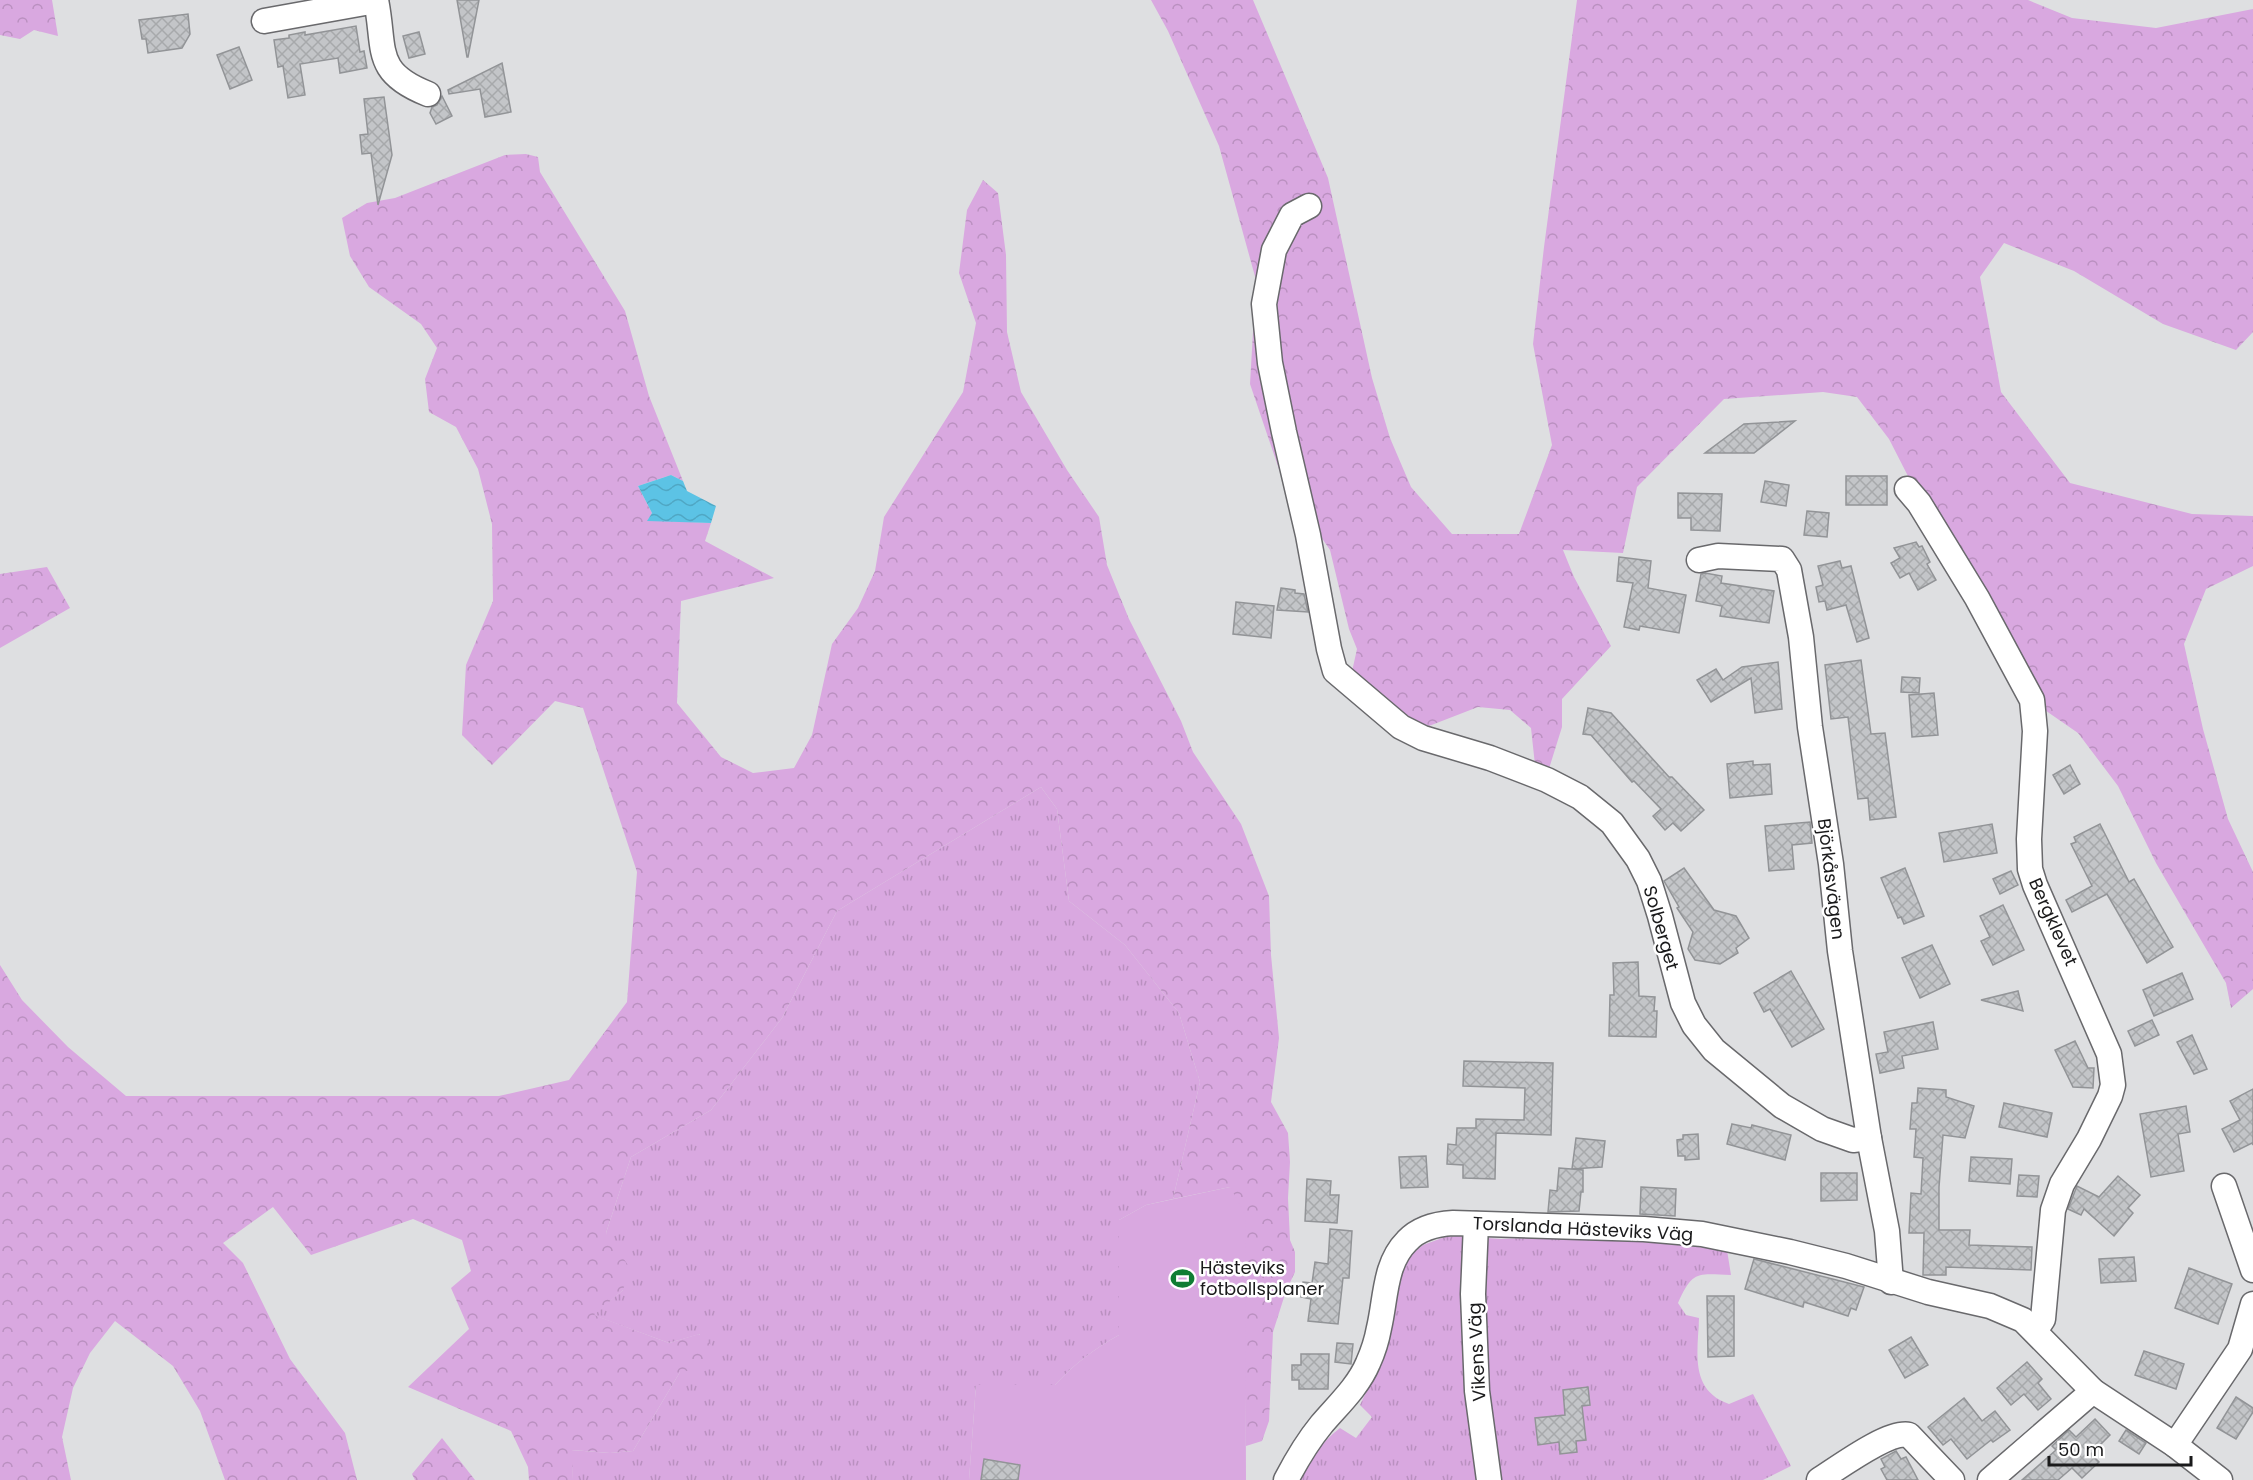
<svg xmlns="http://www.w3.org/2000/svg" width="2253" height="1480" viewBox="0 0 2253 1480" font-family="Poppins,sans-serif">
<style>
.grass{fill:url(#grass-tufts)}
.forest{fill:url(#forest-crowns)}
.garden{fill:#d9a8e0}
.water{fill:url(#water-waves)}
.building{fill:url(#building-cross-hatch);stroke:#929497;stroke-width:1.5}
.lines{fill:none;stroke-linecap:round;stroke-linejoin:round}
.minor-casing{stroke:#69696c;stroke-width:27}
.minor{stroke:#fff;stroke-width:24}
.labels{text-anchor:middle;stroke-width:5;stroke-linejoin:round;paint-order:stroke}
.street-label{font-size:18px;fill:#1a1a1b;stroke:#fff}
.poi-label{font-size:18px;fill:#1a1a1b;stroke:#fff;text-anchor:start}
</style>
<defs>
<pattern id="grass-tufts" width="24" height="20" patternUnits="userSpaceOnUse" patternTransform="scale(1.5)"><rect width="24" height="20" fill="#d9a8e0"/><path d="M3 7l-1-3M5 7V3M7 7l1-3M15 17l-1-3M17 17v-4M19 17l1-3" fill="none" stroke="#ba90c0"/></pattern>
<pattern id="forest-crowns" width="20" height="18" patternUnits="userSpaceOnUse" patternTransform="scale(1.5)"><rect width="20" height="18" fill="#d9a8e0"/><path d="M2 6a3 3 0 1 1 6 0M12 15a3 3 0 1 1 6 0" fill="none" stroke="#ba90c0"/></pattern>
<pattern id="water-waves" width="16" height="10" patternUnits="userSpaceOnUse" patternTransform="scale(1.5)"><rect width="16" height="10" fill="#5cc3e5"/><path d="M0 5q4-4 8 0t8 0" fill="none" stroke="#4fa7c4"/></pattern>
<pattern id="building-cross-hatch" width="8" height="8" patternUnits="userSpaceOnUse" patternTransform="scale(1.5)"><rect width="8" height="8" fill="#c3c5c8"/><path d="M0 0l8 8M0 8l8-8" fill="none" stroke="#a7a9ab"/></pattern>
</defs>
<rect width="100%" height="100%" fill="#dedfe1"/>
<g class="grass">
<path d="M1041,787L1057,809L1069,901L1125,945L1179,1013L1200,1082L1173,1199L1146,1205L1119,1220V1335C1094,1349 1074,1364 1055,1385H976L969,1480H573L571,1450L610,1453L633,1451L680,1372L700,1334L669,1343L593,1315L623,1290L606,1233L631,1157L711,1110L782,1018L837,911Z"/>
<path d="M1457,1236L1501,1239L1546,1237L1658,1243L1727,1250L1731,1275C1697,1274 1693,1270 1678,1303L1686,1315L1699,1318C1698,1352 1689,1390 1729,1404L1753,1394L1791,1466L1763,1480H1298C1311,1460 1321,1442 1340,1428L1356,1438L1372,1417L1360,1405L1381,1360L1395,1289L1407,1258L1423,1245L1445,1237Z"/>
</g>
<g class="forest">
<path d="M0,0H52L58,36L34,30L20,39L0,35Z"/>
<path d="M1151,0H1253L1328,178L1372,378L1390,438L1411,487L1452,534H1519L1552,445L1533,344L1544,247L1577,0H2028L2072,18L2156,28L2253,9V332L2236,350L2163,324L2074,271L2004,243L1980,277L2001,392L2070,483L2192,514L2253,516V566L2206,589L2184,644L2203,729L2228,819L2253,872V989L2231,1008L2226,983L2156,863L2118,786L2078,733L2039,706L1910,480L1889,439L1857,397L1823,392L1724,399L1637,487L1623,553L1563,550L1574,577L1611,646L1562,699V727L1547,775L1535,765L1531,728L1510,710L1478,707L1429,726L1401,715L1349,677L1353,667L1357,649L1349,629L1330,550L1283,481L1250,384L1256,280L1219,146L1168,31Z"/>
<path d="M526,154L538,157L540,172L625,311L649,396L683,481L671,475L638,486L652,513L648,520L711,523L705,541L774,578L681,601L677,703L721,757L753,773L794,768L812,735L832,644L858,608L875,571L884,517L963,392L976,323L959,273L967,210L983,180L998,193L1006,255L1007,332L1021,392L1067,470L1099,517L1107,565L1129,619L1181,721L1193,752L1241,824L1269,896L1271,955L1279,1038L1271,1102L1288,1133L1290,1162L1288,1198L1290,1240L1295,1252V1272L1286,1291L1273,1332L1269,1421L1262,1441L1246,1446L1245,1394L1230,1187L1173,1199L1200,1082L1179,1013L1125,945L1069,901L1057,809L1041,787L837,911L782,1018L711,1110L631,1157L606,1233L630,1268L623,1290L594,1315L669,1343L699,1334L712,1346L698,1369L680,1372L633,1451L610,1453L572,1450L573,1480H529L528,1467L511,1431L408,1387L469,1329L451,1288L471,1271L462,1240L413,1219L311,1255L273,1207L223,1243L243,1263L290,1359L345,1433L357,1480H225L200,1411L173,1366L115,1321L90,1353L73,1388L62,1437L71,1480H0V965L22,1000L68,1047L126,1096H499L569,1080L627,1002L637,872L583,708L555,701L492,765L462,735L466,665L493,601L492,524L478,469L456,427L429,412L425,379L437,348L421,324L369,287L350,256L342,218L367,203L395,198L505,155Z"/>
<path d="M47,567L70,608L0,648V574Z"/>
<path d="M442,1438L475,1480H415L412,1474Z"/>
</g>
<path class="garden" d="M1230,1187L1245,1214L1246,1480H969L976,1385H1055C1074,1364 1094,1349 1119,1335V1220L1146,1205Z"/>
<path class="water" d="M671,475L683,481L687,491L716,506L711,523L647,521L652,513L638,486Z"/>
<g class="building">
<path d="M457,0H479L468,57H467Z"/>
<path d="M188,14L190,34L182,48L148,53L146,39H142L139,20Z"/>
<path d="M356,26L360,52L364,51L367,68L340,73L338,58L300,64L305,95L288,98L283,66L278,67L274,40L289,38V35L305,32V35Z"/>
<path d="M419,32L425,54L409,58L403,36Z"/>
<path d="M239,47L252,80L230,89L217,55Z"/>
<path d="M502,63L511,112L485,117L480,89L449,94L448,90Z"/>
<path d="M442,96L452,116L436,124L430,113L432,107L437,105Z"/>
<path d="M384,97L392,155L378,205L371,153L362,154L360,135L368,134L364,99Z"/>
<path d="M1795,421L1754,453H1705L1744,424Z"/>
<rect x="1846" y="476" width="41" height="29"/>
<path d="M1765,481L1789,485L1786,506L1761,502Z"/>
<path d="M1678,493L1722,494L1720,531L1691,530V518H1678Z"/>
<path d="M1807,511L1829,513L1827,537L1804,535Z"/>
<path d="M1916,542L1919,547L1922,546L1930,562L1927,564L1936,580L1918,590L1909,573L1900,578L1891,563L1900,558L1894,548Z"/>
<path d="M1619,557L1651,561L1648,588L1686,595L1679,633L1640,626L1639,630L1624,627L1633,583L1617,581Z"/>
<path d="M1840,561L1842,568L1851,566L1869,638L1857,642L1846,605L1827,610L1825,601L1819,602L1816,587L1823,585L1818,566Z"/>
<path d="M1705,573L1722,576L1721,583L1774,591L1769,623L1720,616L1722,606L1696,601L1701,574Z"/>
<path d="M1281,588L1295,590V593L1304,594L1308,612L1277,610Z"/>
<path d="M1236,602L1274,606L1271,638L1233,634Z"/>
<path d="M1861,660L1871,734L1885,733L1896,817L1870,820L1868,798L1858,799L1848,717L1831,719L1825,665Z"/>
<path d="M1778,662L1782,709L1755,713L1751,678L1711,702L1697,680L1716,669L1723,680L1742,667Z"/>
<path d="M1902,677L1920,678L1919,693L1901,692Z"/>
<path d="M1934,693L1938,735L1912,737L1909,695Z"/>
<path d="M1588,708L1611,713L1669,777H1672L1704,810L1681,831L1673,823L1665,830L1653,816L1661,809L1634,781L1632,782L1591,735L1583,734Z"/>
<path d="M1753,761V765L1770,764L1772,794L1730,798L1727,764Z"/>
<path d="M2070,765L2080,784L2064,794L2053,775Z"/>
<path d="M1810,822L1812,843L1792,845L1794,869L1769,871L1765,826Z"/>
<path d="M1992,824L1997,853L1944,862L1939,833Z"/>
<path d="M2100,824L2129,882L2134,879L2173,947L2147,963L2107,894L2072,912L2066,900L2092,886L2071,844L2076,842L2074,837Z"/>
<path d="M1684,868L1714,910L1736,916L1749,938L1736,948L1738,953L1720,964L1695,960L1688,949L1693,932L1677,908L1679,907L1664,881Z"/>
<path d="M1905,868L1924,916L1904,924L1901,917L1898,918L1881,878Z"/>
<path d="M2011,871L2018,885L2000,894L1993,879Z"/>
<path d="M2003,905L2024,950L1993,965L1981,941L1990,937L1980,916Z"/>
<path d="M1932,945L1950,984L1920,998L1902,958Z"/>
<path d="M1638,962L1639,996L1655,997L1654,1011H1657L1656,1037L1609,1036L1610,995H1614L1613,963Z"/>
<path d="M1791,971L1824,1029L1792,1047L1770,1009L1764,1012L1754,993Z"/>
<path d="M2182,973L2193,999L2154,1016L2143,990Z"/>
<path d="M2018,991L2023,1011L1981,1000Z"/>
<path d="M2152,1020L2159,1035L2135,1046L2128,1031Z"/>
<path d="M1933,1022L1938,1049L1902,1056L1904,1068L1880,1073L1876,1054L1888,1052L1884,1032Z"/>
<path d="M2192,1035L2207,1069L2194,1074L2177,1042Z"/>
<path d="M2075,1041L2088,1068H2094L2093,1088L2073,1087L2055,1050Z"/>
<path d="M1464,1061L1553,1063L1551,1135L1496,1133L1495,1179L1463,1178V1165L1447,1164L1448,1144L1456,1145L1457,1128H1476V1119L1524,1120L1525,1088L1463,1086Z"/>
<path d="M1918,1088L1946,1090V1097L1974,1106L1965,1138L1943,1135L1939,1187V1230H1970L1969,1245L2032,1247L2031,1270L1946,1267V1275H1923L1924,1233H1909L1911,1193L1921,1194L1923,1158L1914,1157L1916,1129H1910L1912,1103H1917Z"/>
<path d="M2253,1089V1145L2252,1143L2234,1152L2222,1129L2240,1120L2230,1101Z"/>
<path d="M2004,1103L2052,1113L2047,1137L1999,1127Z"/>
<path d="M2186,1106L2190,1132L2178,1134L2184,1171L2151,1177L2140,1114Z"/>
<path d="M1732,1124L1751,1128L1752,1125L1791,1135L1785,1160L1727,1144Z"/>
<path d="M1698,1134L1699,1159L1685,1160V1156H1678L1677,1140L1683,1139V1135Z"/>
<path d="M1576,1138L1605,1141L1602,1167L1572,1169Z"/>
<path d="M1426,1156L1428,1187L1401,1188L1399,1157Z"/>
<path d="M1971,1157L2012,1159L2010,1184L1969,1181Z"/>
<path d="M1559,1168L1583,1170V1192H1581L1579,1211L1548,1212L1550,1190L1557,1191Z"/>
<path d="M1821,1173H1857V1200L1821,1201Z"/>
<path d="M2019,1175L2039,1176L2037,1197L2017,1196Z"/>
<path d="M2118,1176L2140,1195L2128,1208L2133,1213L2114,1236L2084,1209L2081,1215L2068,1209L2077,1186L2099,1197Z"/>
<path d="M1307,1179L1331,1181L1330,1195H1339L1337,1223L1305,1221Z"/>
<path d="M1641,1187L1676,1189L1675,1216L1640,1214Z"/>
<path d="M1330,1229L1352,1231L1349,1278H1343L1338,1324L1308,1321L1311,1299L1301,1297L1303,1282L1312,1283L1315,1262L1328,1264Z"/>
<path d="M2134,1257L2136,1281L2101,1283L2099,1259Z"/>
<path d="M1754,1259L1864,1287L1856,1310L1851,1308L1848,1316L1804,1302L1803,1307L1745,1289Z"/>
<path d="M2189,1268L2232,1284L2218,1324L2175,1308Z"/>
<path d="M1707,1296H1734V1356L1708,1357Z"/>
<path d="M1911,1337L1928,1365L1905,1378L1889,1350Z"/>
<path d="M1337,1343L1353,1344L1351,1364L1335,1362Z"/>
<path d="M2144,1351L2184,1364L2176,1389L2135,1375Z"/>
<path d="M1301,1354H1329L1328,1389H1299V1380H1292V1365H1301Z"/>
<path d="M2027,1362L2042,1379L2038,1383L2051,1399L2038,1410L2024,1394L2011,1405L1997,1388Z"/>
<path d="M1588,1387L1590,1405L1582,1406L1586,1440L1576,1441L1577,1452L1560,1454L1559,1442L1538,1445L1535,1418L1565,1415L1563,1390Z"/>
<path d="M2236,1397L2253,1408V1412L2236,1439L2217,1428Z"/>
<path d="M1964,1398L1982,1421L1995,1411L2010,1430L1993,1442L1991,1440L1967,1459L1951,1439L1943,1445L1928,1427Z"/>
<path d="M2095,1419L2110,1435L2091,1454L2099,1462L2082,1478L2072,1468L2058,1480H2022L2056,1450L2052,1446L2069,1430L2076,1437Z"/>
<path d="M2126,1430L2146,1443L2139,1454L2119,1441Z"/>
<path d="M1896,1451L1901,1459L1906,1457L1918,1480H1887L1881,1469L1885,1467L1881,1459Z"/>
<path d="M984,1459L1020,1465L1018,1480H981Z"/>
</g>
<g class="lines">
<defs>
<g id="minor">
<path d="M376,0C386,49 372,72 428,94"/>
<path d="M264,21L376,1"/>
<path d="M1309,206L1292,215L1274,250L1264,304L1270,363L1284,432L1308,535L1329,649L1335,671L1401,727L1423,738L1490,758L1547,780L1580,797L1601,814L1612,823L1638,859L1649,881L1660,916L1683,1003L1694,1025L1714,1050L1782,1106L1822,1129L1853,1140L1869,1138"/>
<path d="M1907,489L1919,503L1977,598L2032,700L2035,731L2029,839L2030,869L2035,885L2109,1054L2113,1085L2110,1096L2089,1139L2062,1184L2053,1210L2043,1319L2035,1331"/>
<path d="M1699,560L1718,556L1782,559L1789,570L1801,637L1810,727L1831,864L1840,951L1869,1138L1887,1231L1891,1282"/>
<path d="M2224,1186L2253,1270"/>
<path d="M1476,1224L1473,1294L1477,1391L1489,1480"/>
<path d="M2175,1445L2240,1349L2253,1304"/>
<path d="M1286,1480C1296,1461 1307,1442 1321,1425C1337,1406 1358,1387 1368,1363C1373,1352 1377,1339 1379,1328C1386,1299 1384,1264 1407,1241C1419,1228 1435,1224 1453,1223L1644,1229L1702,1234L1790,1252L1846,1266L1928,1292L1990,1306L2023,1320L2093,1391L2175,1445L2220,1480"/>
<path d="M1819,1480C1838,1468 1889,1430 1909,1435L1952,1480"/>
<path d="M1990,1480L2093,1391"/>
</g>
</defs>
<use href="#minor" class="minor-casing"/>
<use href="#minor" class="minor"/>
</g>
<defs>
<symbol id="stadium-bare" viewBox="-9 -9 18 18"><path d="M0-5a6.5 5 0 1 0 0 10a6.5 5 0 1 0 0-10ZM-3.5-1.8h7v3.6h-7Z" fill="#0f7d33" stroke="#fff" stroke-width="2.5" paint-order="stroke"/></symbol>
</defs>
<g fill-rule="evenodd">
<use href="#stadium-bare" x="1166" y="1262" width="33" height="33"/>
</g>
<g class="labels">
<g class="street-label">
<text transform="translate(1831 879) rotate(83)" y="6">Björkåsvägen</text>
<text transform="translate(2053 922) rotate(66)" y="6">Bergklevet</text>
<text transform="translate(1661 928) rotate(74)" y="6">Solberget</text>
<text transform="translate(1583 1229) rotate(3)" y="6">Torslanda Hästeviks Väg</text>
<text transform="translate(1477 1352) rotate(-93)" y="6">Vikens Väg</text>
</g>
<g class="poi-label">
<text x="1200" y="1274">Hästeviks<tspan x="1200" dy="21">fotbollsplaner</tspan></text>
</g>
</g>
<path d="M2049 1456v9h142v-9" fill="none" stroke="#1a1a1b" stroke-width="3"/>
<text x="2058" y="1456" font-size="18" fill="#1a1a1b" stroke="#ffffff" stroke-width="4.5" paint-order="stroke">50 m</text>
</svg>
